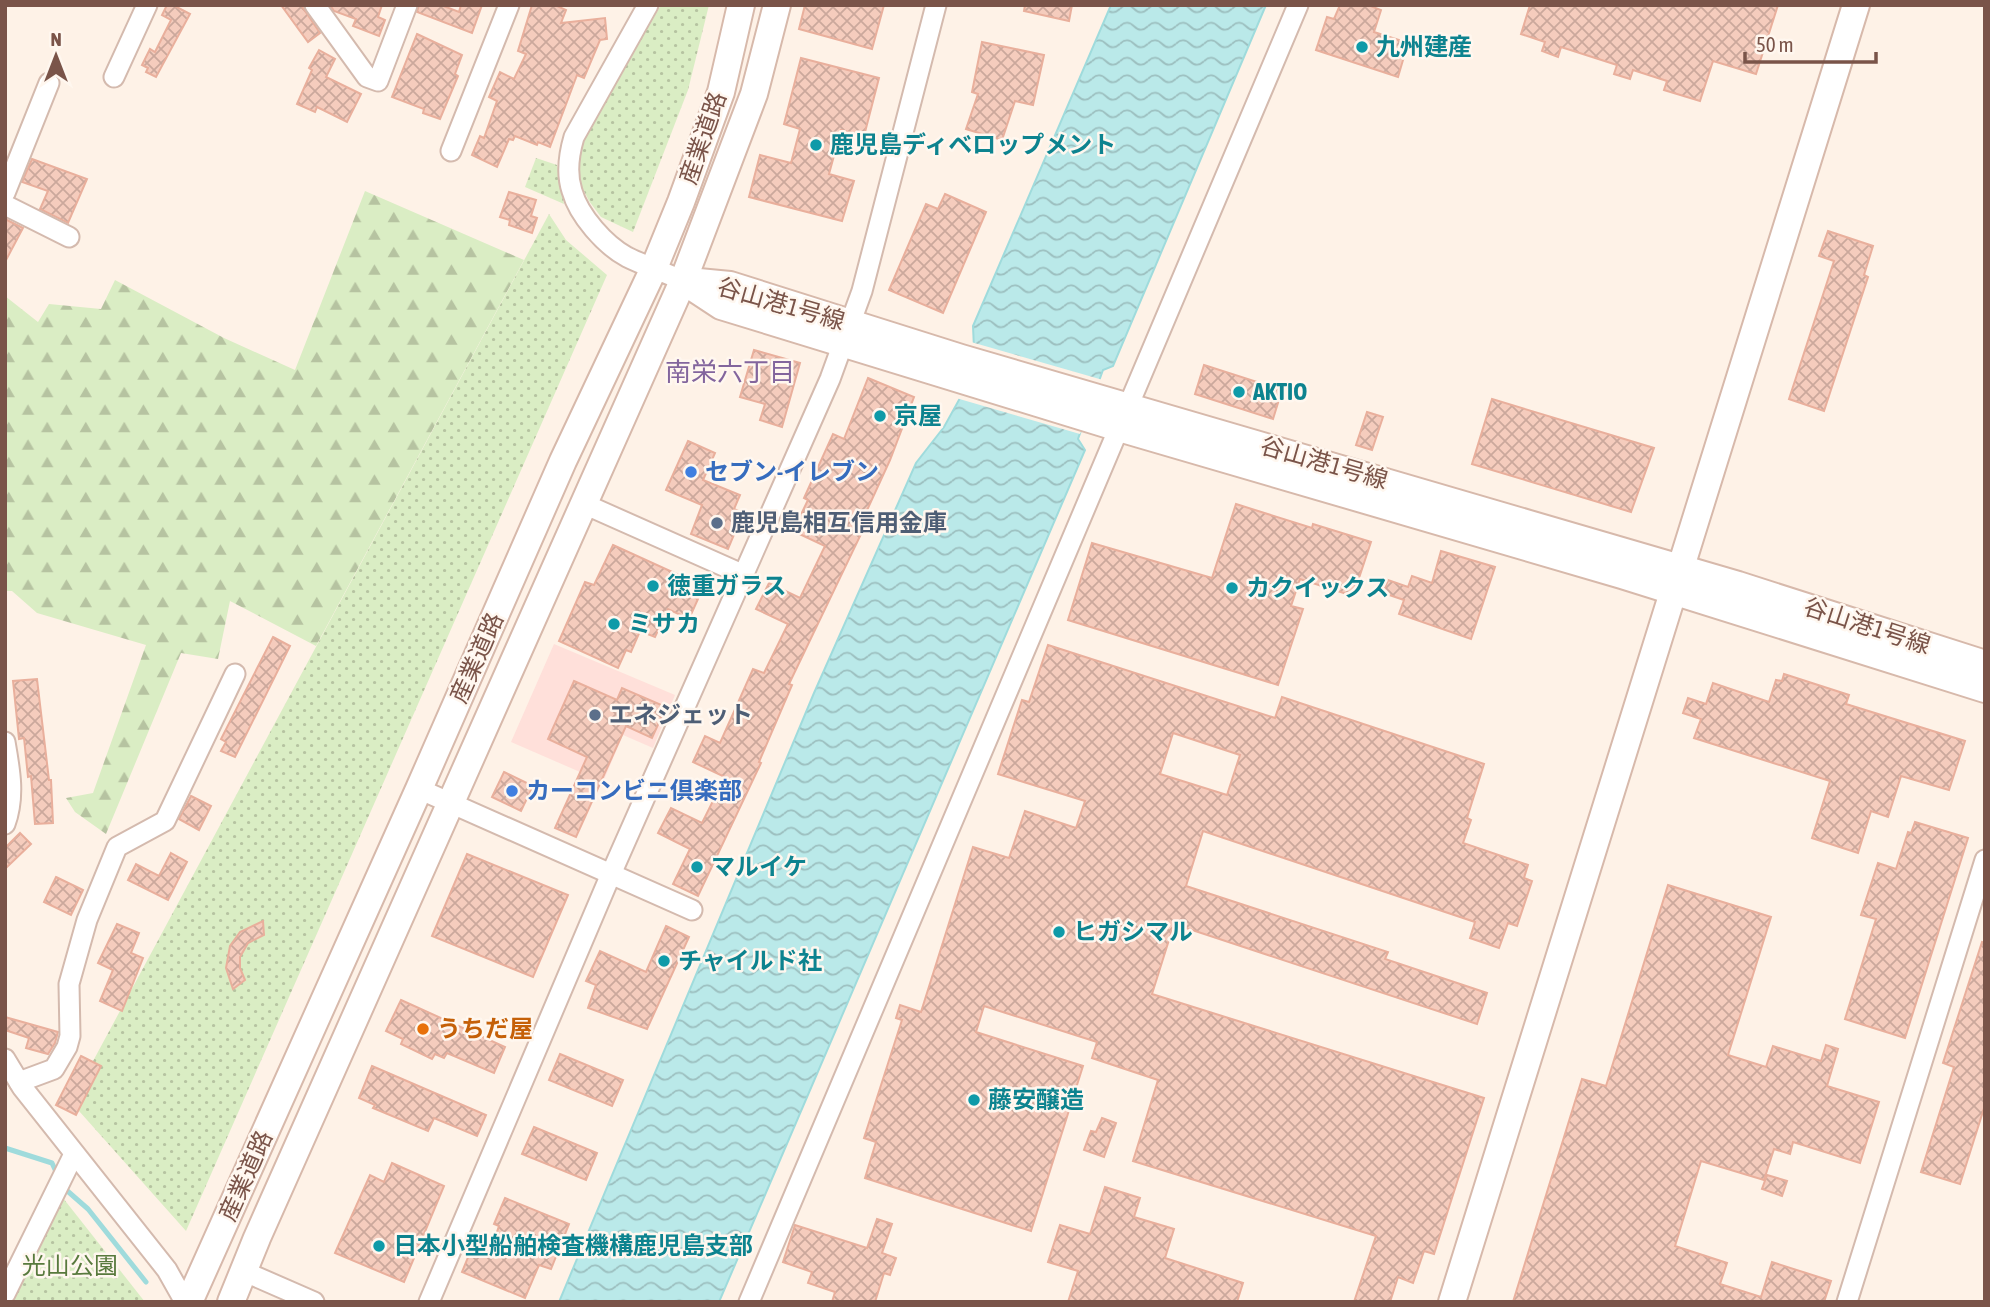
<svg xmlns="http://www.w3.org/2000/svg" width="1990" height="1307" viewBox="0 0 1990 1307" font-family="'Asap Condensed','Noto Sans JP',sans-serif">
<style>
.commercial{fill:#ffe0da}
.forest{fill:url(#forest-firs)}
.park{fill:url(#park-dots)}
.water{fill:url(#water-waves);stroke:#9fdbdc;stroke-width:2}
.pier{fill:#fef2e7}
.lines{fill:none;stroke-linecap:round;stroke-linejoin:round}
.stream{stroke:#9fdbdc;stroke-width:5}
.building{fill:url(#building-cross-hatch);stroke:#e9af9c;stroke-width:2;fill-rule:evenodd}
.street-casing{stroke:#d4baae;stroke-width:23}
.secondary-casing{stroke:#d7b9ab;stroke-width:30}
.street{stroke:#fff;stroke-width:19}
.secondary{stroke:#fff;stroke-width:26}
.culture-dot{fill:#0f9aa8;stroke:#fff7ef;stroke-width:2.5}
.shop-dot{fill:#3f7fe0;stroke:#fff7ef;stroke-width:2.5}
.service-dot{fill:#5c6f8a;stroke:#fff7ef;stroke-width:2.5}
.food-dot{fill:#e8710a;stroke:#fff7ef;stroke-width:2.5}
.labels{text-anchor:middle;stroke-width:5;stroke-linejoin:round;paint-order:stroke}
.culture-label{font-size:24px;font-weight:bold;fill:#0d838f;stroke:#fff7ef;text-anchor:start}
.street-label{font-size:24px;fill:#7a5449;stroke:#fff7ef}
.shop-label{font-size:24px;font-weight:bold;fill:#366cbe;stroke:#fff7ef;text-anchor:start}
.service-label{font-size:24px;font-weight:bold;fill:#4e5e75;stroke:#fff7ef;text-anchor:start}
.food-label{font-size:24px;font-weight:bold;fill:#c56008;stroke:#fff7ef;text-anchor:start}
.park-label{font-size:24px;fill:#587a3d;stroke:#fff7ef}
.neighbourhood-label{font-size:26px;fill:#83659d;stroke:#fff7ef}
</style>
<defs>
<pattern id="forest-firs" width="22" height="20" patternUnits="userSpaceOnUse" patternTransform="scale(1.75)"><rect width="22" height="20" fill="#daedc4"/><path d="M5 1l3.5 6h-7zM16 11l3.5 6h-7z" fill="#b6c3a1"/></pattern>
<pattern id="park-dots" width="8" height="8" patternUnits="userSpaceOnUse" patternTransform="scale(1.75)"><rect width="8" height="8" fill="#daedc4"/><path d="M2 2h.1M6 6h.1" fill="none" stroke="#b6c3a1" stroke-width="1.8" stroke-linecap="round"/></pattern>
<pattern id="water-waves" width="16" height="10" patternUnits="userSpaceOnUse" patternTransform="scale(1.75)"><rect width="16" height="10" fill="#bae9e9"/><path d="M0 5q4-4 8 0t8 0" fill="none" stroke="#9cbfbf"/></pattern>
<pattern id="building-cross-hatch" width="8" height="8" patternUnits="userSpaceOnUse" patternTransform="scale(1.75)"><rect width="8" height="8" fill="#f5ccbd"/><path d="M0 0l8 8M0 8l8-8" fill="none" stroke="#cba89c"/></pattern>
</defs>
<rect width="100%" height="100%" fill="#fef2e7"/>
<path class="commercial" d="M554,644L675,695L653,748L623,735L603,782L511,742Z"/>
<path class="forest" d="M365,191L524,260L316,646L230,601L218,659L181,653L106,834L75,812L66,798L93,793L146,645L37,613L12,591H5V296L38,322L49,304L101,309L115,280L224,338L295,370Z"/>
<g class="park">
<path d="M661,5H709L688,90L633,232L601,217L589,201L579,181L580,150L590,125Z"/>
<path d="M536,158L557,165L564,204L525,187Z"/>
<path d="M549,214L566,240L607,275L186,1231L71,1102Z"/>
<path d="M63,1198L145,1302H9Z"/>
</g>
<path class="water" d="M1111,5H1266L1113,366L1103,370L1078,439L1085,450L719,1302H559L814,693L916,463L944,427L975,371L973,326Z"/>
<path class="pier" d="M971,342L1103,380L1080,434L956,398L972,370Z"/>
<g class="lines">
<g class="stream">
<path d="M5,1148L52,1163L58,1176"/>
<path d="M64,1188L88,1209L146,1282"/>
</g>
</g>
<g class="building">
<path d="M167,5H173L190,14L156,77L146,72L148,68L142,65L150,49L155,52L171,20L162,15Z"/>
<path d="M281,5H301L320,33L308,42Z"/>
<path d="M330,5H382L378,17L385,20L379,36L353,26L356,19L334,11Z"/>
<path d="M419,5H441L459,12L461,5H482L472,33L417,12Z"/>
<path d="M532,5H555L566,10L561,23L605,18L607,39L600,40L584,78L577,75L550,147L538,142L537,145L515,136L513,140L509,139L497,167L472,155L480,136L484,138L497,101L489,97L500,72L514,79L526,54L518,51Z"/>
<path d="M805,5H884L872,49L799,29Z"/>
<path d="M1025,5H1072L1069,21L1024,11Z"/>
<path d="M1340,5H1368L1381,10L1374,32L1408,43L1398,77L1316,50L1327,17L1334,19Z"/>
<path d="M1530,5H1778L1756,74L1713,61L1700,101L1664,90L1667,81L1633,70L1630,79L1614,74L1617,65L1561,47L1558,57L1542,51L1545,42L1521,34Z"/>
<path d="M417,34L462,55L455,74L458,76L440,119L423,113L424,109L392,97Z"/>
<path d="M982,42L1044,55L1033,105L1015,101L1002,140L966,129L978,94L972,92Z"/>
<path d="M319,50L335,59L326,77L361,94L347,122L317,107L315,112L297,104L312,70L309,68Z"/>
<path d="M801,58L879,78L864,136L841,130L829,174L854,181L842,221L749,197L760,155L791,163L800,129L784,124Z"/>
<path d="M32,159L87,179L68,223L40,209L48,191L22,182Z"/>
<path d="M509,192L536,200L531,216L537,218L532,233L509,225L510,220L500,217Z"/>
<path d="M945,194L986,212L943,313L889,290L926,204L938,209Z"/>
<path d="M5,219L23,228L5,262Z"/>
<path d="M1828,231L1873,246L1864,275L1868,277L1824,411L1789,399L1834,261L1819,256Z"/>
<path d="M754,350L800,363L782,427L760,420L765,404L740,397Z"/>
<path d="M1204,365L1282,390L1273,419L1195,394Z"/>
<path d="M868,378L914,397L890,460L858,530L862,532L789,684L792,685L759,762L761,763L698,896L673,884L690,849L658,833L671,808L702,823L725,777L693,762L705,736L720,743L753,669L764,673L788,624L756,609L769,583L800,598L825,546L793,531L808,500L804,498L833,434L844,439Z"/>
<path d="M1492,399L1654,448L1631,512L1472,464Z"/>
<path d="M1367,412L1383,417L1372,450L1356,445Z"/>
<path d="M688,441L715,453L703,480L740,495L734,509L743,513L728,549L691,534L702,505L666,490Z"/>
<path d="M1236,504L1312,528L1313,524L1371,542L1353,596L1300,579L1291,606L1303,609L1278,685L1068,620L1092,543L1212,578Z"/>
<path d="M613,545L690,580L685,593L698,599L689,619L668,609L655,637L640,631L631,652L626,650L618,668L559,641L585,582L594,585Z"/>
<path d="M1441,551L1495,567L1471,639L1399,614L1404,600L1383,593L1388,580L1408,587L1412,576L1432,583Z"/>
<path d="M273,637L290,646L235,757L221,751L226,742L221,739Z"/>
<path d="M1048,645L1275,718L1282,697L1484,764L1467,818L1471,820L1463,843L1528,865L1524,878L1532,881L1517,926L1508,923L1499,948L1470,938L1475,922L1203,831L1186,886L1388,952L1385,959L1487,993L1477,1024L1174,924L1152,994L1484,1098L1434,1254L1424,1251L1413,1283L1398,1277L1390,1302H1354L1376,1236L1133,1161L1158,1080L1092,1058L1097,1042L984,1006L976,1032L1083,1066L1031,1231L865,1178L876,1142L864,1138L902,1020L896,1018L900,1005L921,1012L973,847L1009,858L1025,811L1076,828L1085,801L998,774L1022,700L1029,702ZM1173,733L1240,755L1227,795L1160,774Z"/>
<path d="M1784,674L1849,695L1846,704L1965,741L1949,790L1901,776L1888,817L1871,811L1858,853L1812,838L1830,781L1694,738L1701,719L1683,713L1688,698L1706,704L1713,683L1769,702L1776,680L1782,681Z"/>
<path d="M37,679L49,780H51L53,823L35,824L31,776L28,777L24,738L19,739L13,681Z"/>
<path d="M574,681L617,700L622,688L666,707L652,738L626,726L576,837L555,828L587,757L548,739Z"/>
<path d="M504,772L533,786L521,811L492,797Z"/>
<path d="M191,796L211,806L199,830L179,819Z"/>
<path d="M1915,822L1968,838L1905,1038L1845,1019L1876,919L1861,915L1878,863L1896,869L1908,832L1911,833Z"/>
<path d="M20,833L31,844L5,869V848Z"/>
<path d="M171,853L187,862L168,900L128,880L136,864L159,876Z"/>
<path d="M467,854L568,895L533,977L432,936Z"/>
<path d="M56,877L83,890L71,915L44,902Z"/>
<path d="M1668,885L1771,917L1728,1055L1766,1067L1773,1046L1821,1061L1826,1045L1838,1049L1827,1086L1879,1102L1860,1163L1793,1142L1790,1154L1774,1149L1764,1180L1701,1161L1675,1246L1727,1263L1720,1284L1761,1297L1772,1262L1831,1281L1824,1302H1513L1582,1079L1606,1086Z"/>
<path d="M263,921L264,935L248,943L240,957V968L245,980L233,989L226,968L230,946L240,932Z"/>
<path d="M117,924L139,933L131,953L143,958L122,1011L100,1001L113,970L98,963Z"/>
<path d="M666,926L689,937L647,1029L588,1008L596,985L586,981L600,951L646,972Z"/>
<path d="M1982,942L1985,943V1105L1960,1184L1921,1172L1954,1067L1943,1063Z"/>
<path d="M401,1000L505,1047L494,1073L447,1053L444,1058L435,1054L432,1059L401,1044L403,1039L386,1031Z"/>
<path d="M5,1017L58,1032L55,1043L48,1054L26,1048L29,1038L5,1030Z"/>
<path d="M560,1054L623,1080L612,1106L549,1080Z"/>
<path d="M81,1056L101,1066L76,1115L56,1105Z"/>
<path d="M372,1066L486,1115L477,1136L434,1118L428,1131L373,1108L375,1105L359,1098Z"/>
<path d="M1102,1118L1116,1123L1104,1157L1084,1150L1091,1131L1096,1132Z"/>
<path d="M534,1127L597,1153L586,1180L522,1154Z"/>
<path d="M392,1163L444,1186L404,1282L335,1253L370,1175L384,1182Z"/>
<path d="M1767,1175L1787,1181L1782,1196L1762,1189Z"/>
<path d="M1105,1187L1140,1198L1134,1217L1174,1229L1165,1258L1243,1283L1237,1302H1068L1078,1271L1048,1262L1060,1225L1090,1234Z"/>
<path d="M505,1198L569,1224L551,1269L539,1265L525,1298L462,1272L473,1245L490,1252L499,1226L494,1224Z"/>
<path d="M877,1219L892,1224L882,1253L896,1258L890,1275L884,1273L875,1302H832L835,1292L808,1283L812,1272L783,1262L795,1225L867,1248Z"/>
</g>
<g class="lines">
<defs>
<g id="street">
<path d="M315,5L367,77L378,81L407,5"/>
<path d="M648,5L574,137C569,154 566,173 572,191C579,216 605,245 627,257C645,266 665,272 683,281"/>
<path d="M114,77L147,5"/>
<path d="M451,151L509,5"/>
<path d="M5,193L49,83"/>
<path d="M5,205L69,237"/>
<path d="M582,503L744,575"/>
<path d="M5,742C10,770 15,797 5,824"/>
<path d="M419,789L692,910"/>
<path d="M5,1059L22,1087L167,1270L185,1302"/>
<path d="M19,1082L54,1069L67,1047L70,1036L69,984L87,920L117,847L165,821L235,674"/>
<path d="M243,1271L314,1302"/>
<path d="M5,1294L74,1154"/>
<path d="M429,1302L611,874L830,379L862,291L936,5"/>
<path d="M749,1302L1298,5"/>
<path d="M1847,1302L1985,860"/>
</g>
<g id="secondary">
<path d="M683,281L721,306L1119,428L1622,575L1985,689"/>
<path d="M688,281L730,285L961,358L1738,585L1985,664"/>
<path d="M189,1302L419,789L563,461L654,268L681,202L721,92L741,5"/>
<path d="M231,1302L257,1238L683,281L754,94L777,5"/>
<path d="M1452,1302L1856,5"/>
</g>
</defs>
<use href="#street" class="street-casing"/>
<use href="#secondary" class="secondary-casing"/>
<use href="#street" class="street"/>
<use href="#secondary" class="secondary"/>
</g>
<g class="culture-dot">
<circle cx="1362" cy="47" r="7"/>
<circle cx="816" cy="145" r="7"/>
<circle cx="1239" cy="392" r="7"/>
<circle cx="880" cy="416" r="7"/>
<circle cx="653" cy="586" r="7"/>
<circle cx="1232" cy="588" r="7"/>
<circle cx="614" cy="624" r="7"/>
<circle cx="697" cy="867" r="7"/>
<circle cx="1059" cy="932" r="7"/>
<circle cx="664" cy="961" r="7"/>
<circle cx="974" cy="1100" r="7"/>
<circle cx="379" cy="1246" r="7"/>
</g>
<g class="shop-dot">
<circle cx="691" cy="472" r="7"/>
<circle cx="512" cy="791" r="7"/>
</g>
<g class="service-dot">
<circle cx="717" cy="523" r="7"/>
<circle cx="595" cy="715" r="7"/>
</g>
<circle class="food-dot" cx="423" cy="1029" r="7"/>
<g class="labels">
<g class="culture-label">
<text x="1376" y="55">九州建産</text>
<text x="830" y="153">鹿児島ディベロップメント</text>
<text x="1253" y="400">AKTIO</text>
<text x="894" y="424">京屋</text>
<text x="667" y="594">徳重ガラス</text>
<text x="1246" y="596">カクイックス</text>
<text x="628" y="632">ミサカ</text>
<text x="711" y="875">マルイケ</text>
<text x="1073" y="940">ヒガシマル</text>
<text x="678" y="969">チャイルド社</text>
<text x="988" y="1108">藤安醸造</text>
<text x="393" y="1254">日本小型船舶検査機構鹿児島支部</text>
</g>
<g class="street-label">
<text transform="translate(703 138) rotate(-71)" y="8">産業道路</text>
<text transform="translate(781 304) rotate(16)" y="8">谷山港1号線</text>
<text transform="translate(1324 463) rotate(16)" y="8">谷山港1号線</text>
<text transform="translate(1867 626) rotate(18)" y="8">谷山港1号線</text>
<text transform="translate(477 658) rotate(-66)" y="8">産業道路</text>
<text transform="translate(246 1176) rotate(-66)" y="8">産業道路</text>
</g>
<g class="shop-label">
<text x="705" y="480">セブン-イレブン</text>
<text x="526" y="799">カーコンビニ倶楽部</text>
</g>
<g class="service-label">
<text x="731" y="531">鹿児島相互信用金庫</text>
<text x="609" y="723">エネジェット</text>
</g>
<g class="food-label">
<text x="437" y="1037">うちだ屋</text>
</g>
<g class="park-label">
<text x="70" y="1274">光山公園</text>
</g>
<g class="neighbourhood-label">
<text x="730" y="381">南栄六丁目</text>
</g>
</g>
<rect width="1990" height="1307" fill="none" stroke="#7a5449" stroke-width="14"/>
<g transform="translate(56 56)" stroke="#fff7ef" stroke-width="5" paint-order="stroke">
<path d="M0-5L12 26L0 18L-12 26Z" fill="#7a5449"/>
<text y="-10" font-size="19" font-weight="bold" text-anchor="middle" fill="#7a5449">N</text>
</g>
<path d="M1745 52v10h131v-10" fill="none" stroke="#7a5449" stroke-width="3.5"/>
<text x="1756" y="52" font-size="21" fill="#7a5449" stroke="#fff7ef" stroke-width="5" paint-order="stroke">50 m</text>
</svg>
